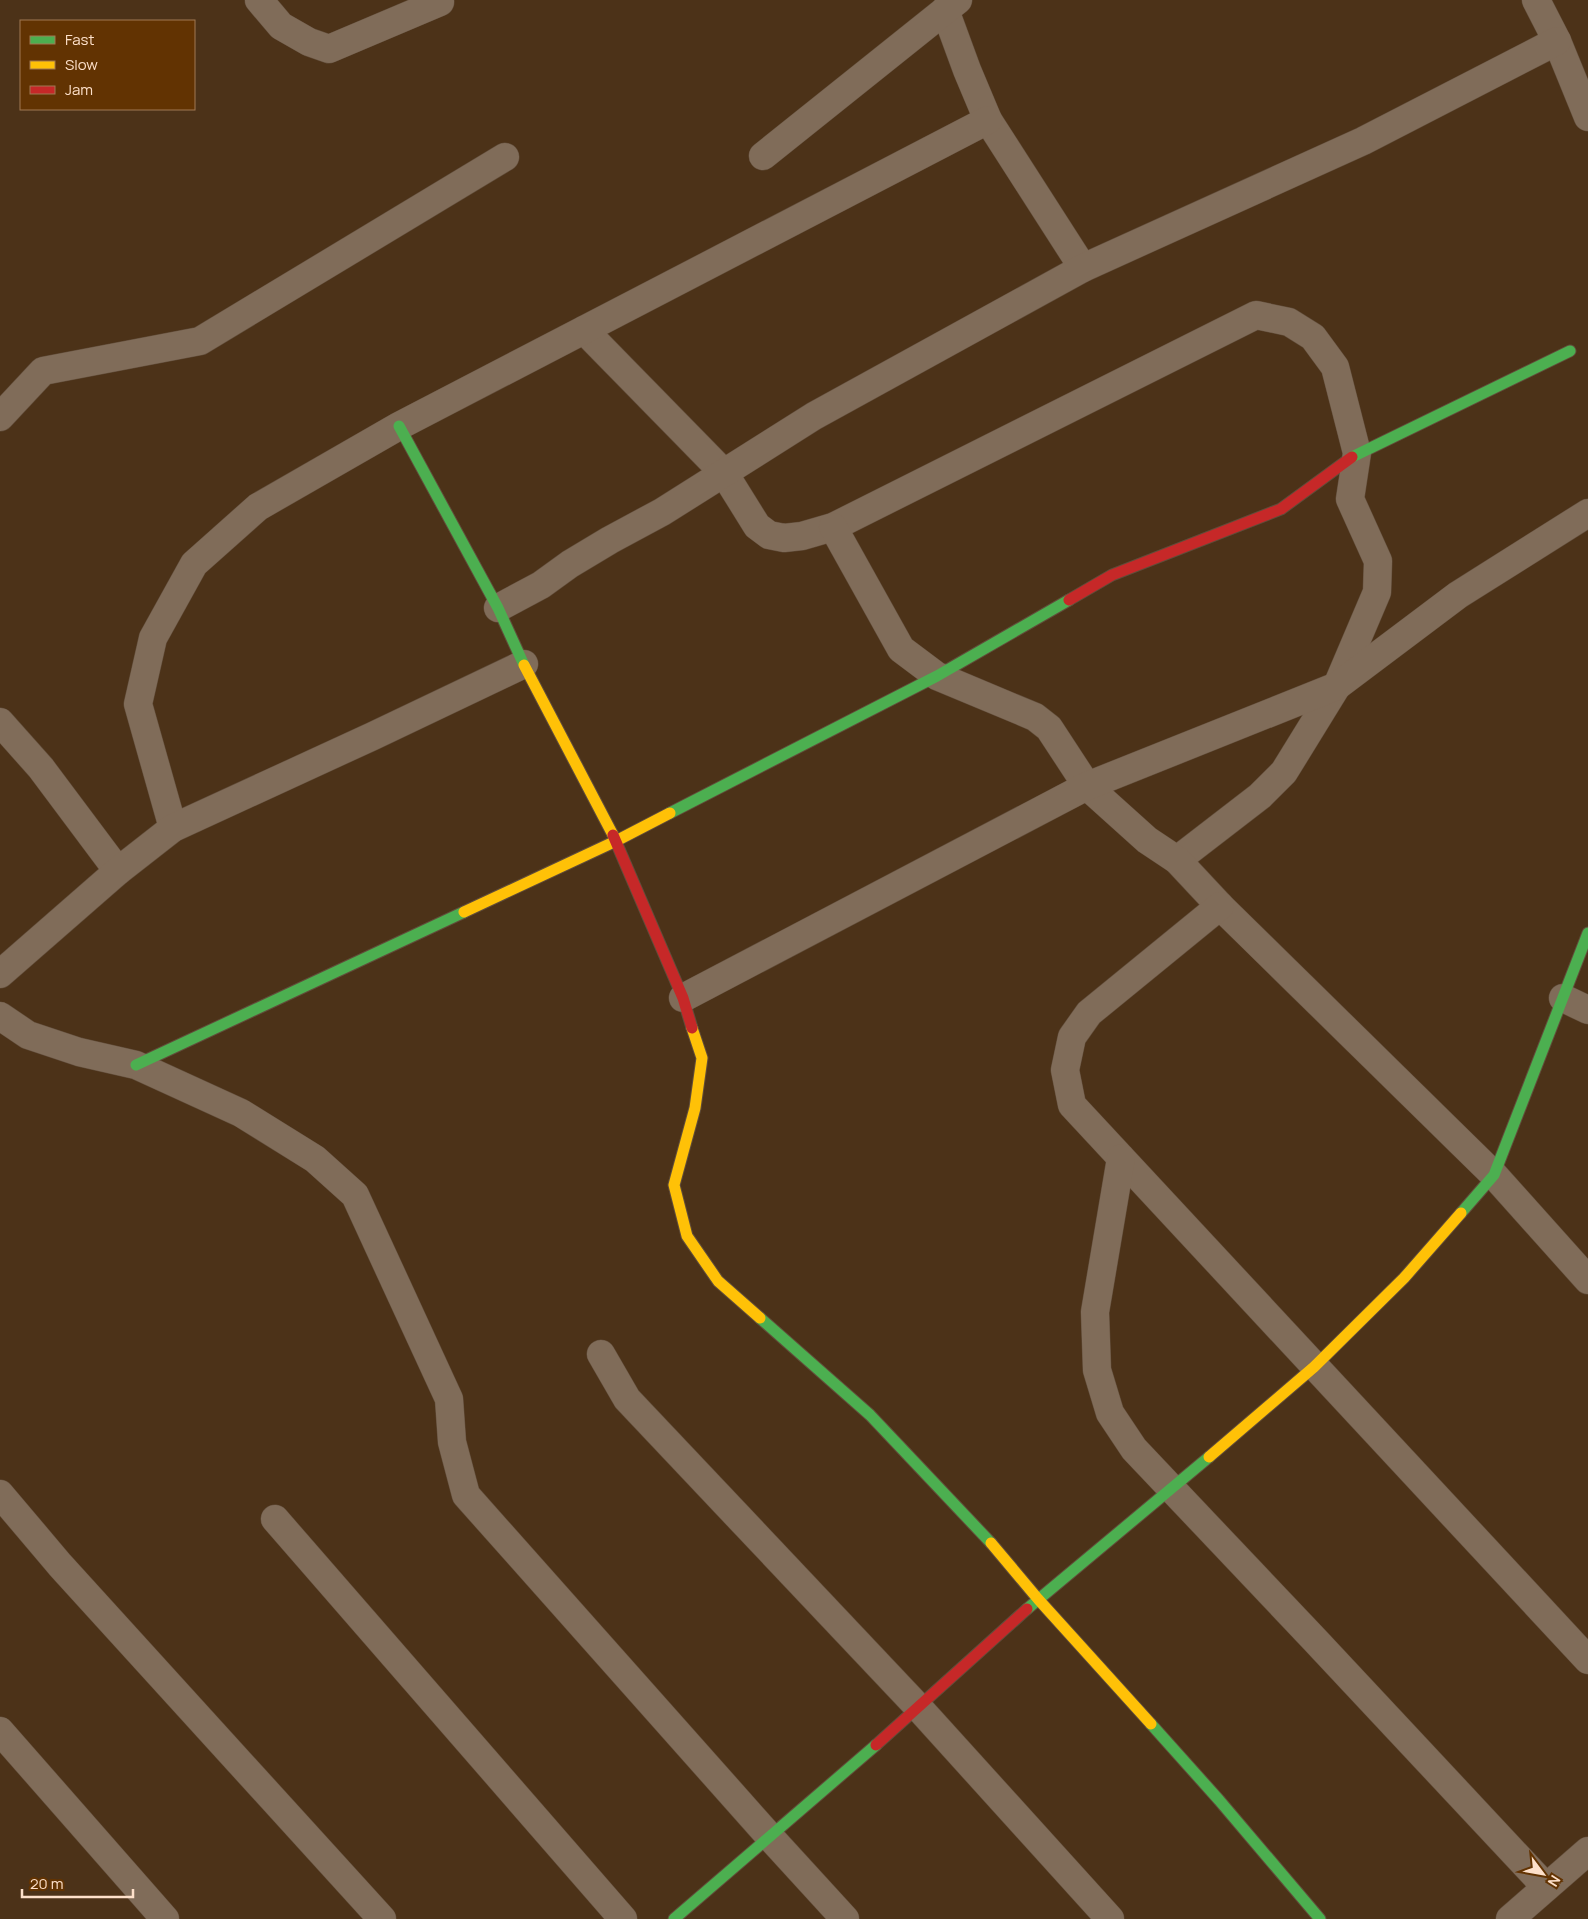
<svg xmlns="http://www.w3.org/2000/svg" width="1588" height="1919" viewBox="0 0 1588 1919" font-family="Manrope,sans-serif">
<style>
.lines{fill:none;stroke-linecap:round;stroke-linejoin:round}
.street-casing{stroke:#614d3a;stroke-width:29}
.fast-casing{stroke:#614d3a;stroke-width:13}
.slow-casing{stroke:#614d3a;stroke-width:13}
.jam-casing{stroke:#614d3a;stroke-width:13}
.street{stroke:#806c59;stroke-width:28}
.fast{stroke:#4caf50;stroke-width:11}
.slow{stroke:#ffc107;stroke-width:11}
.jam{stroke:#c62828;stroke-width:11}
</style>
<rect width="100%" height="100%" fill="#4c3218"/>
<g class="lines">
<defs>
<g id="street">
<path d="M259,0L281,26L309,42L329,49L440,2"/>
<path d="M1536,0L1557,41L1588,117"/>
<path d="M945,10L967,70L988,120L1083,268"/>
<path d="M763,156L958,0"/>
<path d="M584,330L724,473L757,526L769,535L784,538L802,536L833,527L1256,315L1289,322L1313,337L1335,367L1357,453L1350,499L1378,561L1377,592L1337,686L1284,772L1260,796L1177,860"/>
<path d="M0,417L43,371L200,341L505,157"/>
<path d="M833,527L901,649L937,676L1035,717L1049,728L1087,786L1147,840L1177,860L1220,906L1494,1175L1588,1280"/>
<path d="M498,608L541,585L570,564L610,540L662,512L814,416L1083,268L1363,141L1557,41"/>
<path d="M0,722L41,768L118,871"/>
<path d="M173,828L138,704L153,638L194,564L258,507L399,426L988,120"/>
<path d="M1220,906L1089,1013L1072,1037L1065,1070L1072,1105L1588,1660"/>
<path d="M0,974L118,871L173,828L373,736L524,664"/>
<path d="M683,998L1087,786L1337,686L1458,595L1588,513"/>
<path d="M1563,998L1588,1010"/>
<path d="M0,1016L28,1035L79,1052L136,1065L241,1113L315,1159L355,1195L449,1399L452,1442L466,1495L770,1837L845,1919"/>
<path d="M1121,1158L1095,1312L1097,1370L1110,1413L1134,1449L1314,1639L1546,1887"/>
<path d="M601,1354L627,1399L919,1708L1110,1919"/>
<path d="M0,1494L60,1565L382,1919"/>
<path d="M275,1519L623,1919"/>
<path d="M0,1731L165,1919"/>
<path d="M1510,1919L1588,1851"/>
</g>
<g id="fast">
<path d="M399,426L498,608L524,665"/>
<path d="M1352,457L1570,351"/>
<path d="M670,813L937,676L1069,600"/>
<path d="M136,1065L464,912"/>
<path d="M1461,1213L1494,1175L1588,933"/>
<path d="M760,1318L870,1415L991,1543"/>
<path d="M1027,1609L1209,1457"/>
<path d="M1151,1724L1219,1800L1320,1919"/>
<path d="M674,1919L876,1745"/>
</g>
<g id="slow">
<path d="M524,665L613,835"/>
<path d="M464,912L616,841L670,813"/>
<path d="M692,1028L702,1058L695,1108L674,1185L687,1236L718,1281L760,1318"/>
<path d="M1209,1457L1314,1367L1404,1278L1461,1213"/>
<path d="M991,1543L1038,1599L1151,1724"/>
</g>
<g id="jam">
<path d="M1069,600L1112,575L1281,509L1352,457"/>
<path d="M613,835L683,998L692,1028"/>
<path d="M876,1745L1027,1609"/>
</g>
</defs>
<use href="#street" class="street-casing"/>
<use href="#fast" class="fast-casing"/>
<use href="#slow" class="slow-casing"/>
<use href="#jam" class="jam-casing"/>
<use href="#street" class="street"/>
<use href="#fast" class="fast"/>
<use href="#slow" class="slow"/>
<use href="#jam" class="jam"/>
</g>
<rect x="20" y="20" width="175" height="90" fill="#623302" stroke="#a07852"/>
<rect x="30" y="36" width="25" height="8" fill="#4caf50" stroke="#a07852"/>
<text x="65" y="45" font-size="15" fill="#fde0ca">Fast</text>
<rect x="30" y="61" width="25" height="8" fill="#ffc107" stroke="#a07852"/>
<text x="65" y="70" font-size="15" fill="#fde0ca">Slow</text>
<rect x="30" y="86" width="25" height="8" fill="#c62828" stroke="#a07852"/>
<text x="65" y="95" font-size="15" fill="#fde0ca">Jam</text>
<g transform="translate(1543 1874) rotate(122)" stroke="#623302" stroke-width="4" paint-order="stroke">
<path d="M0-4L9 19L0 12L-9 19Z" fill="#fde0ca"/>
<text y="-8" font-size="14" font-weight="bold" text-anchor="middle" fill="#fde0ca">N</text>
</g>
<path d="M22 1889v8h111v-8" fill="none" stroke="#fde0ca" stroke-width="2.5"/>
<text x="30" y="1889" font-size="15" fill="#fde0ca" stroke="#623302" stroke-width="4" paint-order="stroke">20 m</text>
</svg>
